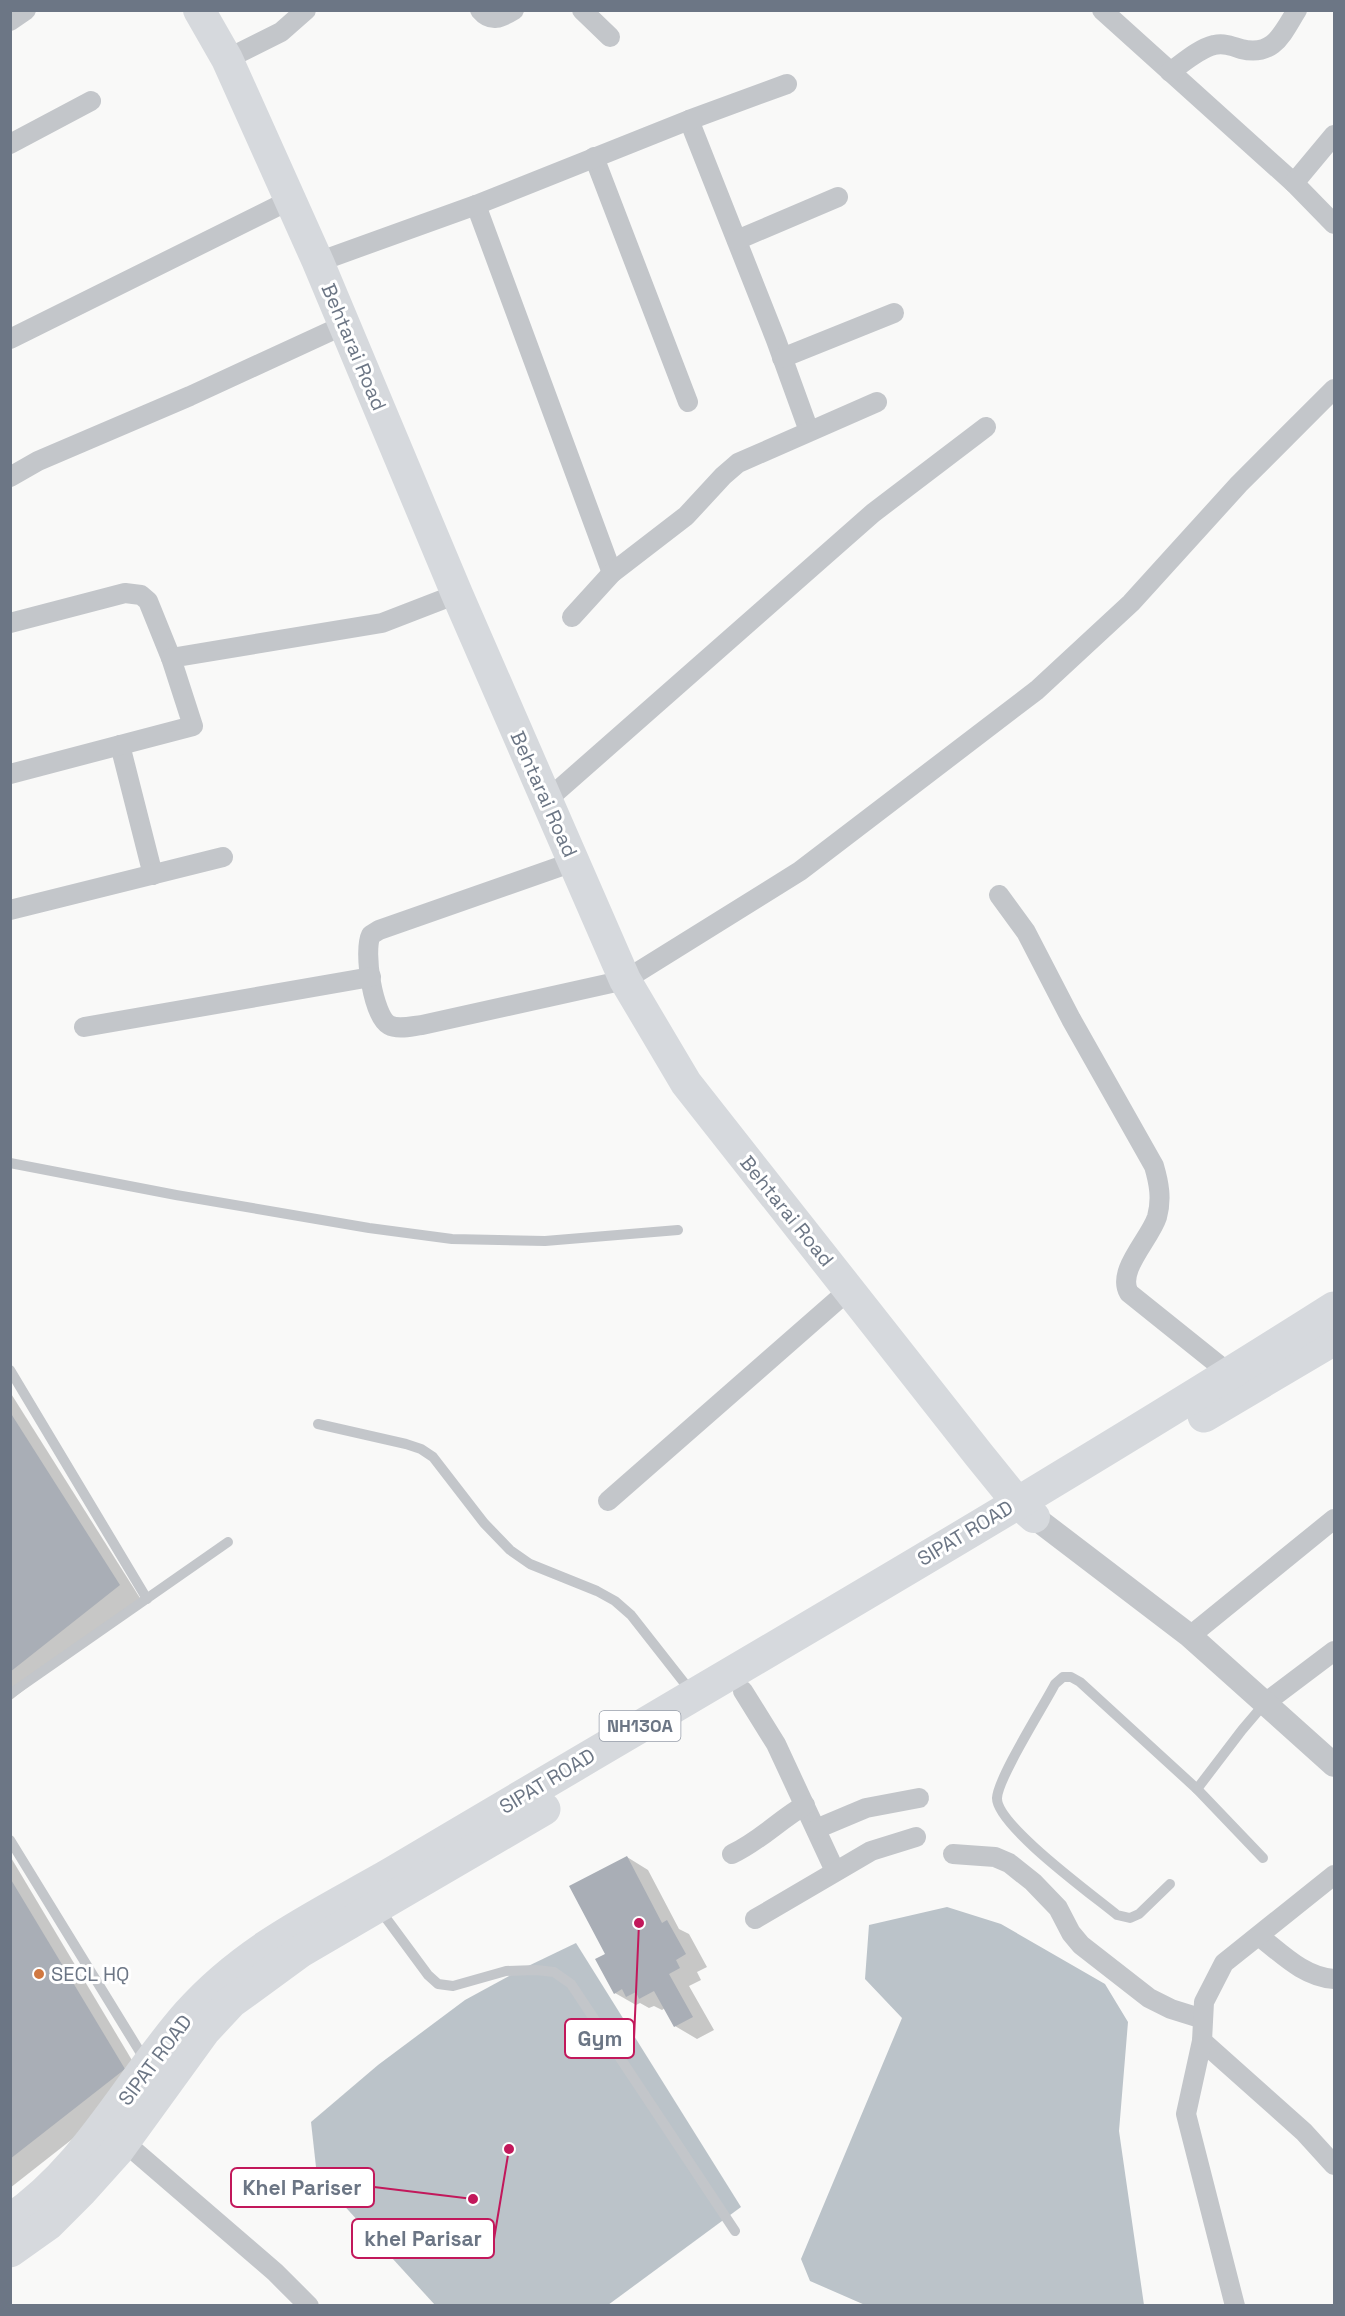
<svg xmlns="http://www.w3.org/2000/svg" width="1345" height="2316" viewBox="0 0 1345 2316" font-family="'Space Grotesk',sans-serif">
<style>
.water{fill:#bbc3c9}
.shadow{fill:#0003}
.building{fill:#a9aeb6}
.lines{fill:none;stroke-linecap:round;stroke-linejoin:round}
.service{stroke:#c3c6ca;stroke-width:10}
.minor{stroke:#c3c6ca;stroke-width:20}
.tertiary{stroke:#c3c6ca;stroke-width:24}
.primary{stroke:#d6d9dd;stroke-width:32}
.trunk{stroke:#d6d9dd;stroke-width:33}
.poi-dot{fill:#d07841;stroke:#fff;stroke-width:2}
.labels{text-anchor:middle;stroke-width:6;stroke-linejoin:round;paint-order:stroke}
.shield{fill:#fff;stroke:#989faa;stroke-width:1.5}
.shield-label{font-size:18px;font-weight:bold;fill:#6c7685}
.street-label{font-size:20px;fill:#6c7685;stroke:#fff}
.poi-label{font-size:20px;fill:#6c7685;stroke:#fff;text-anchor:start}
.leader{fill:none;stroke:#c2185b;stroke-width:2}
.callout-dot{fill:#c2185b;stroke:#fff;stroke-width:2}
.callout{fill:#fff;stroke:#c2185b;stroke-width:2}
.callout-label{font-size:21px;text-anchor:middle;font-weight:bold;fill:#6c7685}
</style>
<rect width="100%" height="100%" fill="#f9f9f8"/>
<g class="water">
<path d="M947,1907L1001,1924L1105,1984L1128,2022L1119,2131L1144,2305H865L810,2281L801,2259L902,2018L865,1979L869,1925Z"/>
<path d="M576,1943L741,2207L608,2305H435L317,2176L311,2122L378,2065L465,2000L524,1968Z"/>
</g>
<g class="shadow">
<path d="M10,1392L140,1598L10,1701Z"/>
<path d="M10,1856L145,2082L10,2188Z"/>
<path d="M627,1857L648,1870L679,1929L689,1934L707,1967L697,1972L701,1980L689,1986L714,2030L697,2039L675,2026L665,2008L662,2010L654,2006L649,2008L640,2003L636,2005L615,1993L607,1954Z"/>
</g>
<g class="building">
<path d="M10,1412L120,1585L10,1672Z"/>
<path d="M627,1856L662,1923L667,1920L686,1954L676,1960L680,1968L669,1974L693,2017L674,2027L654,1991L639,1999L636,1992L626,1997L622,1989L614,1994L595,1959L605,1954L569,1886Z"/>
<path d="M10,1878L125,2069L10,2159Z"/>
</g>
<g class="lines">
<g class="service">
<path d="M10,1163L176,1195L369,1228L452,1239L545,1241L678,1230"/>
<path d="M10,1370L147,1599"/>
<path d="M318,1424L406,1444L421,1449L433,1457L484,1523L510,1550L530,1564L597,1591L615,1601L631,1615L693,1694"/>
<path d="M10,1694L228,1542"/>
<path d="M1197,1789L1242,1730L1265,1703"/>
<path d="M10,1840L145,2060"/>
<path d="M1170,1884L1139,1914L1130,1918L1117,1915C1094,1896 996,1825 997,1798C998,1778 1043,1707 1055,1684L1063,1677H1071L1080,1682L1197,1789L1263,1858"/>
<path d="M380,1910L428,1975L438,1984L453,1986L506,1971L536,1970L554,1972L571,1984L735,2231"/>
</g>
<g class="minor">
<path d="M480,10C491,23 501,18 514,10"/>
<path d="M582,10L610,37"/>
<path d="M1102,10L1294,183L1334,224"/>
<path d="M10,21L26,10"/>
<path d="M227,59L281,32L306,10"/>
<path d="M1170,72C1183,63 1198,49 1214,45C1224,43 1232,46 1241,49C1274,57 1282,34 1297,10"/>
<path d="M689,120L776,340L809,431"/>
<path d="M10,144L91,101"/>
<path d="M594,157L688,402"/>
<path d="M1294,183L1334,135"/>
<path d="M476,205L612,573"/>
<path d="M737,240L838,197"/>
<path d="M318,262L476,205L689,120L787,84"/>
<path d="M10,339L290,200"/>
<path d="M782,358L894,313"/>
<path d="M10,477L38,461L190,396L344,325"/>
<path d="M572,617L612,573L686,516L723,476L738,463L877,402"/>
<path d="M10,623L125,593L141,595L148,601L171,658"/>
<path d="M120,745L153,875"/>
<path d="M10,774L193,726L171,658L382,623L457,594"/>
<path d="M547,800L873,513L986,427"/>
<path d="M573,862L379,930L371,935C363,951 373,1016 389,1025C398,1030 412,1026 422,1025L625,980L800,871L1037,690L1131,603L1239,484L1334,389"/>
<path d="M999,895L1026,932L1071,1019L1154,1166C1159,1183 1162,1199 1157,1217C1150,1239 1116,1271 1129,1293L1230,1374"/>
<path d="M10,910L223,857"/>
<path d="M84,1027L371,977"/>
<path d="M608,1501L850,1289"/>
<path d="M1190,1636L1334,1519"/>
<path d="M743,1691L776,1744L835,1871"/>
<path d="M1265,1703L1334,1651"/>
<path d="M816,1829L866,1808L919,1798"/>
<path d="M732,1854C760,1841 779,1820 805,1805"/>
<path d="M953,1854L995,1857L1009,1863L1033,1882L1058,1908L1071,1933L1081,1945L1149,1998L1171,2009L1203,2019"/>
<path d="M755,1919L871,1851L916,1837"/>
<path d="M1259,1936C1282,1954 1304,1977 1334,1979"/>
<path d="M1202,2041L1304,2132L1334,2165"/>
<path d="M123,2141L275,2272L309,2306"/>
<path d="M1235,2306L1186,2114L1202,2041L1204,2002L1224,1963L1334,1875"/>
</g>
<path class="tertiary" d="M1034,1517L1190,1636L1334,1765"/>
<path class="primary" d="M199,10L227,59L318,262L457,594L625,980L686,1083L979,1455L1017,1502L1034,1517"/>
<g class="trunk">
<path d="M1204,1416L1334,1339"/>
<path d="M10,2220C88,2167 128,2082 188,2014C243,1952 311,1919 382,1879C700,1690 1022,1506 1334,1308"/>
<path d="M10,2251L48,2224L82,2190L117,2151L204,2031L231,2002L301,1951L544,1809"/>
</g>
</g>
<circle class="poi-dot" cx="39" cy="1974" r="6"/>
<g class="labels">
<rect class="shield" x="599.5" y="1711" width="81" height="30" rx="4.5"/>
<g class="shield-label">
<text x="640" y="1732">NH130A</text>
</g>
<g class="street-label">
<text transform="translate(354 347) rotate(67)" y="7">Behtarai Road</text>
<text transform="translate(544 794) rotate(66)" y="7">Behtarai Road</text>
<text transform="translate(787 1211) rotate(51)" y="7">Behtarai Road</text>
<text transform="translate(965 1533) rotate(-31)" y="7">SIPAT ROAD</text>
<text transform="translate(547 1781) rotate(-31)" y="7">SIPAT ROAD</text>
<text transform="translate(155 2060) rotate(-53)" y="7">SIPAT ROAD</text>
</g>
<g class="poi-label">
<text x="51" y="1981">SECL HQ</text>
</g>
</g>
<path class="leader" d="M639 1923L634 2039M473 2199L374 2187M509 2149L494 2239"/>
<g class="callout-dot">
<circle cx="639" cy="1923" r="6"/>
<circle cx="473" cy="2199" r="6"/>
<circle cx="509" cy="2149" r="6"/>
</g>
<g class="callout">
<rect x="565" y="2019" width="69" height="39" rx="6"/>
<rect x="231" y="2168" width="143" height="39" rx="6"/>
<rect x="352" y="2219" width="142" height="39" rx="6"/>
</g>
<g class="callout-label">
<text x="600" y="2046">Gym</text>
<text x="302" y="2195">Khel Pariser</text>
<text x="423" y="2246">khel Parisar</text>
</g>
<rect width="1345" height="2316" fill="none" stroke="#6c7685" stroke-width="24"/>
</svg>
